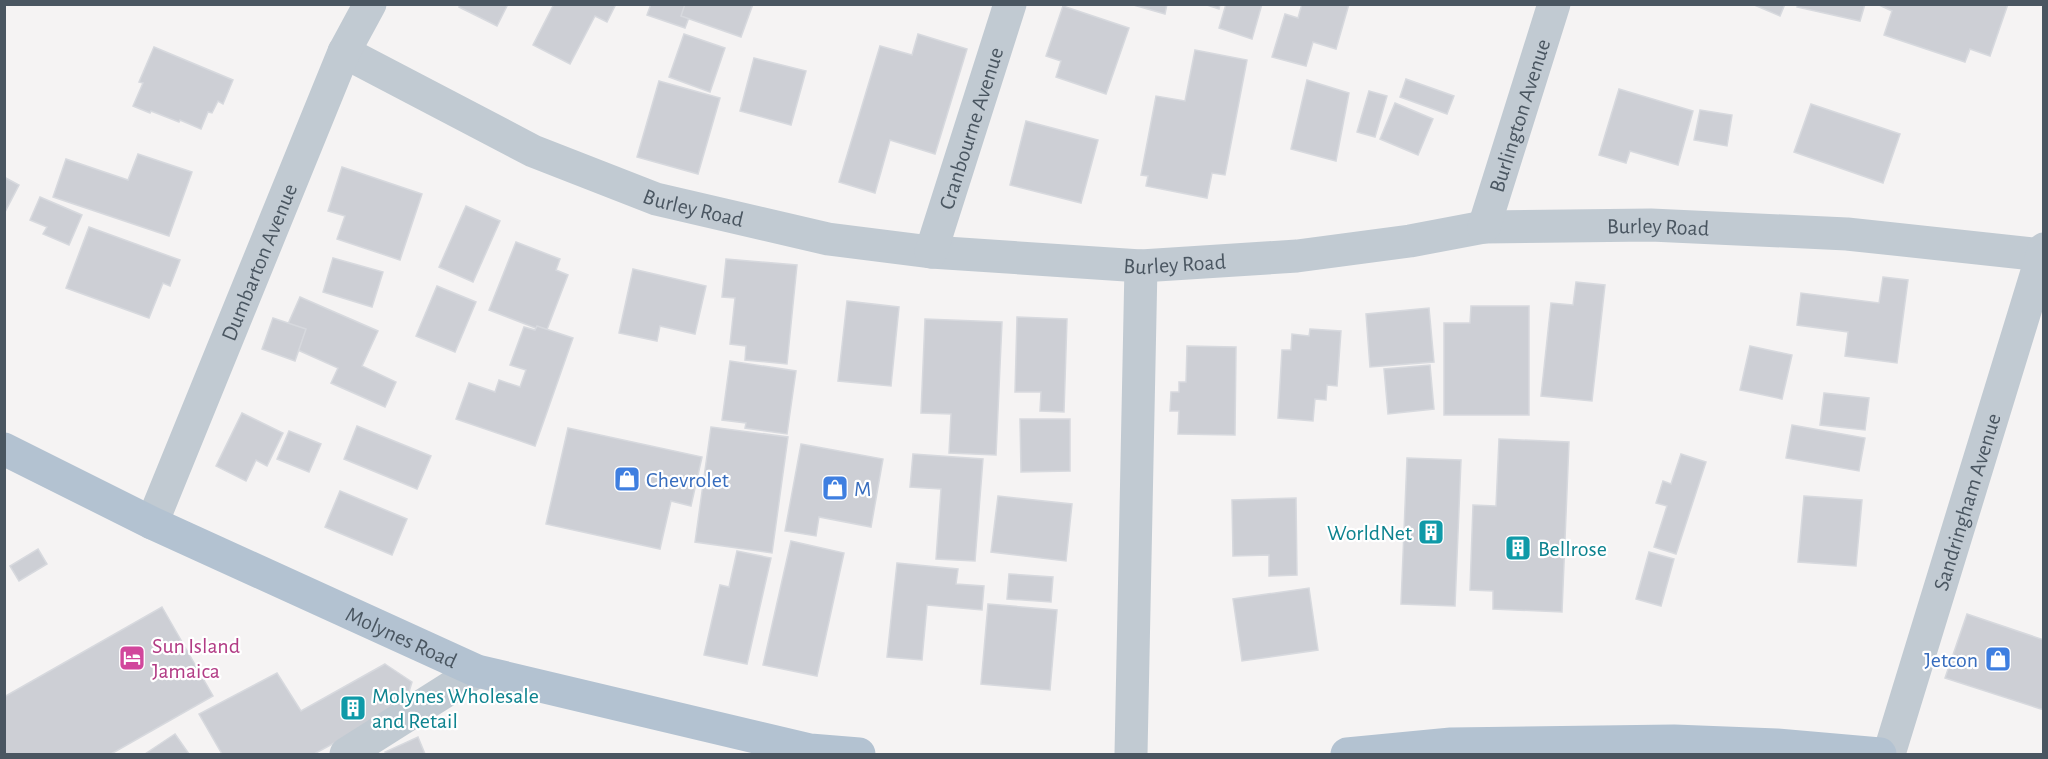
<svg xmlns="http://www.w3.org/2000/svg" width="2048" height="759" viewBox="0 0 2048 759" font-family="'Alegreya Sans',sans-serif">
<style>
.building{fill:#cdcfd5;stroke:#d7d9de;stroke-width:1.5}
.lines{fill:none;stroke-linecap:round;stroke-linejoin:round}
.minor{stroke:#c1cad2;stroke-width:33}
.major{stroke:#b3c2d1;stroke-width:33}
.labels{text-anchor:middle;stroke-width:4.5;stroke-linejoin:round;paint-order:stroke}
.street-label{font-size:22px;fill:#4a5661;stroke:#fff}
.shop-label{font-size:22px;fill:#366cbe;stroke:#fff;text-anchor:start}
.culture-label{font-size:22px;fill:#0d838f;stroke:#fff;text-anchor:start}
.hotel-label{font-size:22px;fill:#b23c85;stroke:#fff;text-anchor:start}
</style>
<rect width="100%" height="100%" fill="#f5f3f3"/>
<g class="building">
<path d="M460,4H508L497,26L459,7Z"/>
<path d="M554,4H616L607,22L595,16L570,64L533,45Z"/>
<path d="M651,4H694L685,28L647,15Z"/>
<path d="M685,4H753L741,37L681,16Z"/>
<path d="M1130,4H1167L1165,14Z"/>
<path d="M1204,4H1220L1219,9Z"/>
<path d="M1226,4H1262L1252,39L1219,28Z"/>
<path d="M1302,4H1349L1336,49L1313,42L1306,66L1272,57L1285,14L1298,18Z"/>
<path d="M1752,4H1785L1780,16Z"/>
<path d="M1798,4H1865L1860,21L1797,7Z"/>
<path d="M1877,4H2008L1990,56L1970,49L1965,62L1884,35L1892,11Z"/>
<path d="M1063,6L1129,28L1106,94L1056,77L1061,61L1046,56Z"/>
<path d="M684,34L725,48L710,92L669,77Z"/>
<path d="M918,34L967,49L935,154L890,140L875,193L839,182L880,46L912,55Z"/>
<path d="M154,47L233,80L223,104L218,101L212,113L208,112L201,129L180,120L179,122L151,111L150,113L133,106L143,83L139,82Z"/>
<path d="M1195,50L1247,60L1225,175L1212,173L1207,198L1146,186L1148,176L1141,175L1156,96L1185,101Z"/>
<path d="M754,58L806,71L791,125L740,111Z"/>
<path d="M1406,79L1454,96L1447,114L1400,97Z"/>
<path d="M1307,80L1349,93L1336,161L1291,149Z"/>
<path d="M659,81L720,98L698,174L637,157Z"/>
<path d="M1619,89L1693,111L1678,165L1630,151L1626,163L1599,155Z"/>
<path d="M1369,91L1387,96L1375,137L1357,132Z"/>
<path d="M1395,103L1433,119L1418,155L1380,139Z"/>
<path d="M1811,104L1900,134L1883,183L1794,152Z"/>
<path d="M1700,110L1732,115L1727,146L1694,140Z"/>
<path d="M1026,121L1098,140L1081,203L1010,185Z"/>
<path d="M138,154L192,172L169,236L53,197L66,159L128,180Z"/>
<path d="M342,167L422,194L400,260L337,239L345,216L328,211Z"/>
<path d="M4,177L19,185L4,214Z"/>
<path d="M40,197L82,215L69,245L43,234L47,227L30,220Z"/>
<path d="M466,206L500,221L473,282L439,267Z"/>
<path d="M89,227L180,260L170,286L163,283L149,318L66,288Z"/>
<path d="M516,242L560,259L556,270L568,275L546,332L489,310Z"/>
<path d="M333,258L383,272L372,307L323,292Z"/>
<path d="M726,259L797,265L787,364L745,360L746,346L730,344L735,298L722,297Z"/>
<path d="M633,269L706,286L695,334L660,326L657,341L619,333Z"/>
<path d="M1883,277L1908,280L1897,363L1845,356L1848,332L1797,325L1801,293L1879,303Z"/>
<path d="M1576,282L1605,285L1592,401L1541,396L1551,303L1573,305Z"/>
<path d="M437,286L476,302L455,352L416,336Z"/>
<path d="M300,297L378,331L362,366L396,382L385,407L331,383L338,368L280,342Z"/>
<path d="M847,301L899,307L891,386L838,381Z"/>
<path d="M1471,306H1529V415H1444V323H1470Z"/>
<path d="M1429,308L1434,362L1370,367L1366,314Z"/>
<path d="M1017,317L1067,319L1064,412L1040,411L1041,392H1015Z"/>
<path d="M273,318L306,329L295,361L262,349Z"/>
<path d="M925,319L1002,322L996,455L949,453L951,414L921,413Z"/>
<path d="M537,326L573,338L535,446L456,419L469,383L495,392L499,380L520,387L526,370L510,365L524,327L535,330Z"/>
<path d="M1310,329L1341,331L1337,386L1327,385L1326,400L1315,399L1313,421L1278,418L1282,350H1291L1292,334L1309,336Z"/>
<path d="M1187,346L1236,347L1235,435L1178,434L1179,411H1170L1171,392H1179V382H1186Z"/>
<path d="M1750,346L1792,355L1782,399L1740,390Z"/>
<path d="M730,361L796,371L787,434L745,428L746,423L722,420Z"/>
<path d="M1430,365L1434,409L1388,414L1384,369Z"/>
<path d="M1824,393L1869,398L1865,430L1820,425Z"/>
<path d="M242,413L283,433L267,466L256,460L246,481L216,466Z"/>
<path d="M1020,419H1070V471L1021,472Z"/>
<path d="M1792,425L1865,438L1859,471L1786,458Z"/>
<path d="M357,426L431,456L417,489L344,459Z"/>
<path d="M711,427L788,437L772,553L695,542Z"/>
<path d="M568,428L702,457L691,506L671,501L660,549L546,524Z"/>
<path d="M289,431L321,444L309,472L277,459Z"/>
<path d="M1499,439L1569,442L1562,612L1493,609V591L1470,590L1473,505L1496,506Z"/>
<path d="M801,444L883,459L871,527L819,517L816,536L785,531Z"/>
<path d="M913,454L983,459L975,561L936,559L941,489L910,487Z"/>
<path d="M1681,454L1706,462L1676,554L1654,547L1667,506L1656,503L1663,481L1671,484Z"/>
<path d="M1407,458L1461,460L1455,606L1401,604Z"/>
<path d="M340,491L407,519L392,555L325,527Z"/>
<path d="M998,496L1072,504L1066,561L991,552Z"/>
<path d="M1804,496L1862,500L1856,566L1798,562Z"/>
<path d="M1296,498L1297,575L1269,576V555L1233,556L1232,500Z"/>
<path d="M791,541L844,553L817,676L763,665Z"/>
<path d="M38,549L47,564L19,581L10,566Z"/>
<path d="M737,551L771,558L747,664L704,655L720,585L729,587Z"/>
<path d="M1649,552L1674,559L1661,606L1636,599Z"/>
<path d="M897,563L958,569L956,584L984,586L982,610L927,605L922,660L887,657Z"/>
<path d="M1009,574L1053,577L1051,602L1007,599Z"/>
<path d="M1309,588L1318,650L1242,661L1233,599Z"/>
<path d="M988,604L1057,610L1050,690L981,684Z"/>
<path d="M162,607L213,696L111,754H4V697Z"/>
<path d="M1967,614L2044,640V710L1945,678Z"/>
<path d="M385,664L412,682L405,705L314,754H222L199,714L277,673L301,711Z"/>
<path d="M175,734L189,754H145Z"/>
<path d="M418,737L425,754H386L385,752Z"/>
</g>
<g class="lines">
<g class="minor">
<path id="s1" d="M344,52L533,151L656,199L828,239L931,252L1141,266L1297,256L1410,241L1484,227L1651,225L1847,234L2042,255"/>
<path id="s2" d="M1484,227L1554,4"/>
<path id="s3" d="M931,252L1010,4"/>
<path id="s4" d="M152,523L344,52L370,4"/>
<path d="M346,754L477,671"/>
<path d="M1131,754L1141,266"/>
<path id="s5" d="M1889,754L2044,249"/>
</g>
<g class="major">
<path id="s6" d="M4,449L152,523L477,671L810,750L859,754"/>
<path d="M1347,754L1451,744L1674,741L1777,745L1880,754"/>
</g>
</g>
<defs>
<symbol id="shop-square" viewBox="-11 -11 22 22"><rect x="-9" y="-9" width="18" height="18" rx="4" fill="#3f7fe0" stroke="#fff"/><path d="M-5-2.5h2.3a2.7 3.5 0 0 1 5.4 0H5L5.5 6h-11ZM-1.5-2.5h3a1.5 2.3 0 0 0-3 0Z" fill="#fff"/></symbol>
<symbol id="building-square" viewBox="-11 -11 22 22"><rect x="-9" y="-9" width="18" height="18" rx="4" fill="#0f9aa8" stroke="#fff"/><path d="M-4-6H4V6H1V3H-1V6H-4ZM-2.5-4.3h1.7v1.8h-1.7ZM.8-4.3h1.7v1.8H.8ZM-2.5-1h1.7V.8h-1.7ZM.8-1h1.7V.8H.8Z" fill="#fff"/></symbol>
<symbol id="hotel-square" viewBox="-11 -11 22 22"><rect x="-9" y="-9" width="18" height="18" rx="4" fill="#d1479c" stroke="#fff"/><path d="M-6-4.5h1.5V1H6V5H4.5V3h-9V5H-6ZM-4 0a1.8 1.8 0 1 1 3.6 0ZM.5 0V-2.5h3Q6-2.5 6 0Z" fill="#fff"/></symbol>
</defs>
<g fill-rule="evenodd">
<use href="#shop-square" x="612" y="464" width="30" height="30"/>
<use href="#shop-square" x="820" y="473" width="30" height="30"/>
<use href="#building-square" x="1416" y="517" width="30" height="30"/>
<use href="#building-square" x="1503" y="533" width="30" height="30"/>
<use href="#hotel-square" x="117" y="643" width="30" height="30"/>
<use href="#shop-square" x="1983" y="644" width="30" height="30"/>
<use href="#building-square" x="338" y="693" width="30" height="30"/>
</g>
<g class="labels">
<g class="street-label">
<text dy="8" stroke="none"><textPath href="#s2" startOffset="117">Burlington Avenue</textPath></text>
<text dy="8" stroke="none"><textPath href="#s3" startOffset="130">Cranbourne Avenue</textPath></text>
<text dy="8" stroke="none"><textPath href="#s1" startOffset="384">Burley Road</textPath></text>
<text dy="8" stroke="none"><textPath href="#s1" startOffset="1356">Burley Road</textPath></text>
<text dy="8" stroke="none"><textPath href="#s4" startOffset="282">Dumbarton Avenue</textPath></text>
<text dy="8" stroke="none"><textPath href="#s1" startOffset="870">Burley Road</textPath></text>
<text dy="8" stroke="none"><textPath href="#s5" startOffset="264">Sandringham Avenue</textPath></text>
<text dy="8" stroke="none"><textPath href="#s6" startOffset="440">Molynes Road</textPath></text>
</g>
<g class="shop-label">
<text x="646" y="487">Chevrolet</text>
<text x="854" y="496">M</text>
<text x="1978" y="667" text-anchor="end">Jetcon</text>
</g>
<g class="culture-label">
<text x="1412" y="540" text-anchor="end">WorldNet</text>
<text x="1538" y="556">Bellrose</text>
<text x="372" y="703">Molynes Wholesale<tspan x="372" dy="25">and Retail</tspan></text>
</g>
<g class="hotel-label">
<text x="152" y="653">Sun Island<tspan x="152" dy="25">Jamaica</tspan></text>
</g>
</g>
<rect width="2048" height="759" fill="none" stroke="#4a5661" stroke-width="12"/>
</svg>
